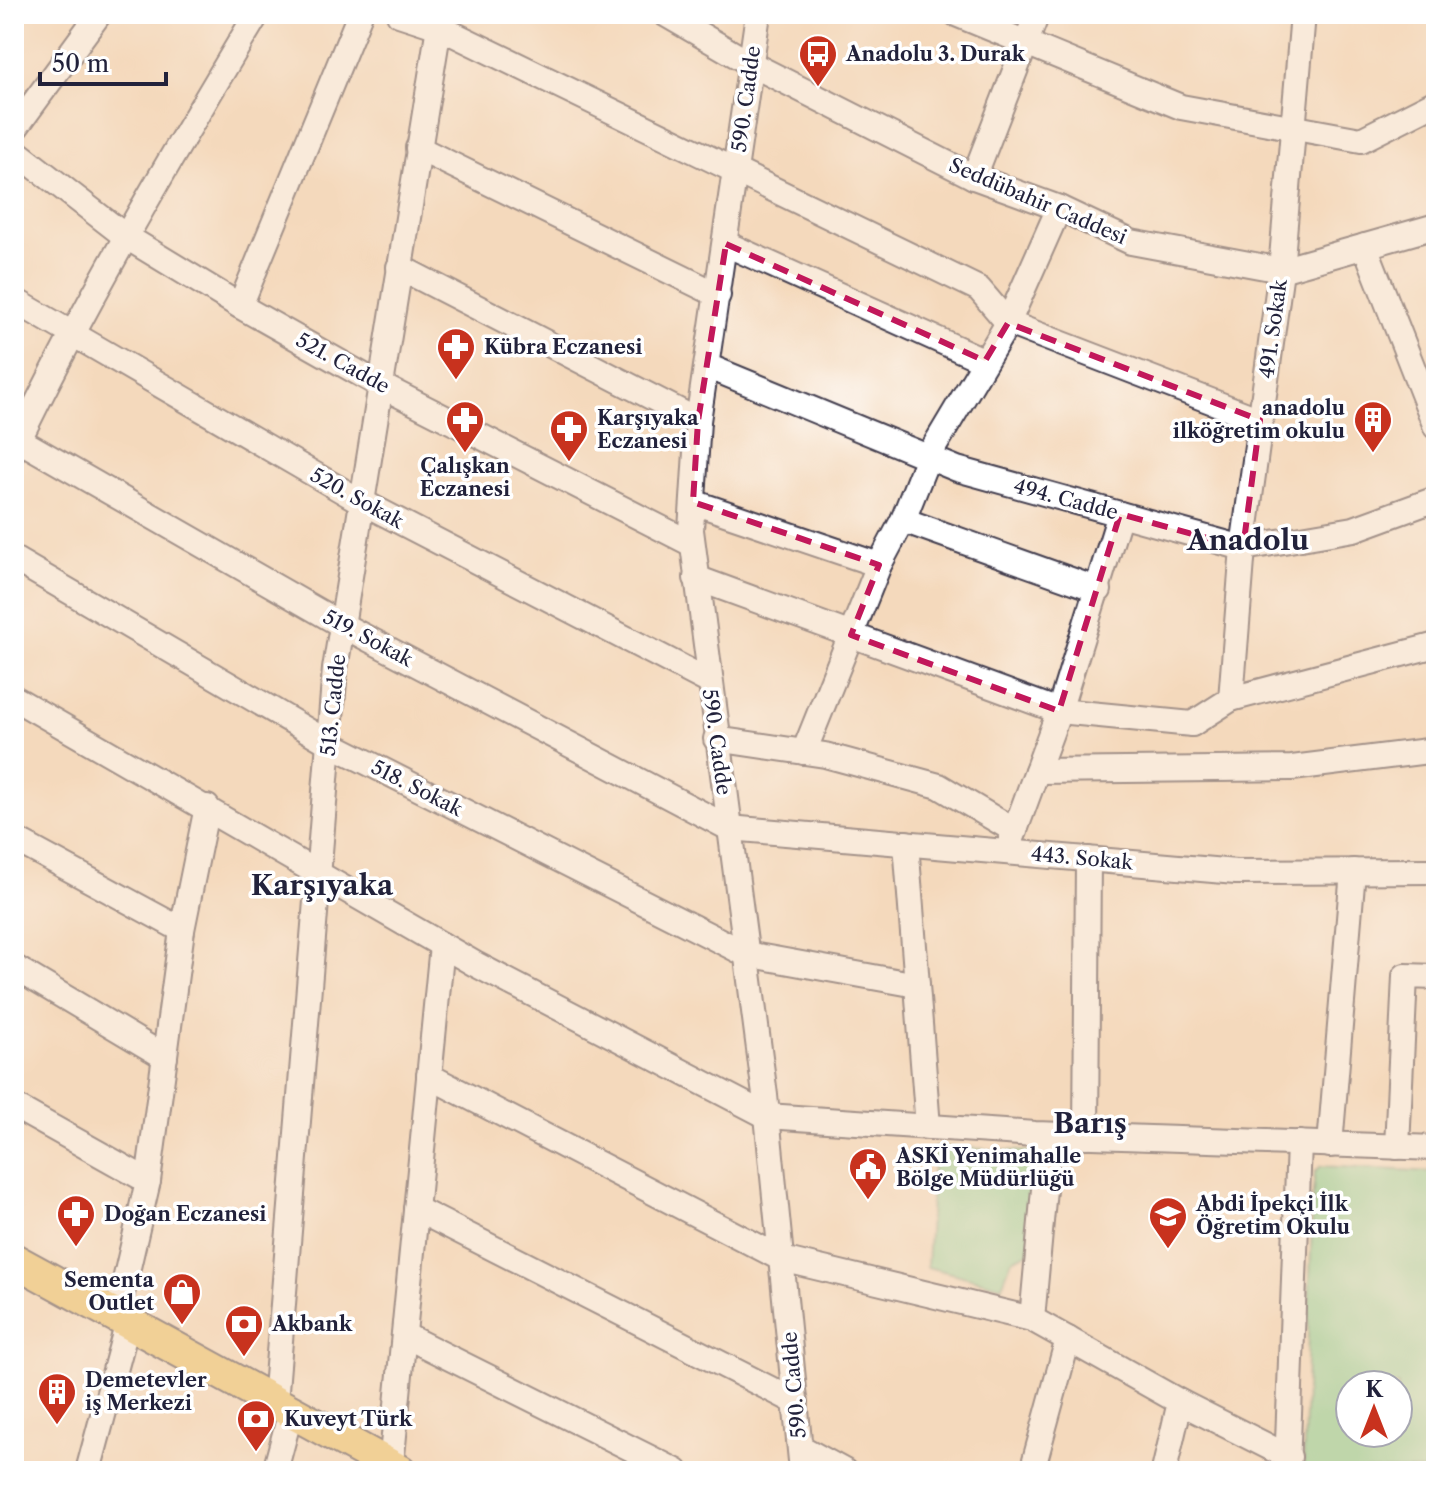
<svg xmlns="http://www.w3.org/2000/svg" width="1450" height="1485" viewBox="0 0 1450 1485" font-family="'Libre Caslon Text',serif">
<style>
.green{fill:#7ed294;stroke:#507a68;stroke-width:2;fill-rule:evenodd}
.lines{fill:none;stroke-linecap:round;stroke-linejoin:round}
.minor-casing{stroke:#423d4e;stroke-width:28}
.major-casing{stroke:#423d4e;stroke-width:36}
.minor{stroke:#fff;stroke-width:24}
.major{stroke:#edc569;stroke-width:32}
.marked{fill:none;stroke:#c2185b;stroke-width:6;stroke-dasharray:16 10;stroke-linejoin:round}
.labels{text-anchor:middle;stroke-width:7;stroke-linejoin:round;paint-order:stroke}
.poi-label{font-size:20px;font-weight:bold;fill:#22223b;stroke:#fff;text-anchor:start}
.street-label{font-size:20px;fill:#22223b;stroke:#fff}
.district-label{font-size:28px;font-weight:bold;fill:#22223b;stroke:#fff}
</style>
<rect width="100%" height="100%" fill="#fff"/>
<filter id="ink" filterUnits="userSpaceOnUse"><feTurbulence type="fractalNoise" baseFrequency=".0125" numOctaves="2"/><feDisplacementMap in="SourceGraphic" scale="16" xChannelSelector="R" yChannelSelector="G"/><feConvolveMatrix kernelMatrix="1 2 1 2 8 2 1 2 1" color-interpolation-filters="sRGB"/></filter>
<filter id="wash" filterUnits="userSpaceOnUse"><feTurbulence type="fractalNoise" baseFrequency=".006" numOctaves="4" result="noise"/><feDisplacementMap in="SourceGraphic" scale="32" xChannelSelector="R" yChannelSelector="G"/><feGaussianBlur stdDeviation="1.8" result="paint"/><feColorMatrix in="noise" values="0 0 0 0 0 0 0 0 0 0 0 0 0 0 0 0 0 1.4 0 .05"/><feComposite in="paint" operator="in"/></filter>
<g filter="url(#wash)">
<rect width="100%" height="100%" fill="#f4d9bc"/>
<g class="green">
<path d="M934,1146L1039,1152L1030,1252L1012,1260L1002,1286L927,1267Z"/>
<path d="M1321,1166L1436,1172V1471H1303L1313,1193L1315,1172ZM1350,1385H1398V1433H1350Z"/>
</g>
</g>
<g filter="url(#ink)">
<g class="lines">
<defs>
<g id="minor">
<path d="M399,14L439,27L979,289L1008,323L1260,420"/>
<path d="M665,14L751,64L974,177L1059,208L1131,242L1281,270L1436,226"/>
<path d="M758,14L698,421L691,530L765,1095L802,1471"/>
<path d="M956,14L1181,107L1361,140L1436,102"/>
<path d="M14,130L99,14"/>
<path d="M418,148L718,295"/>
<path d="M14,150L125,236L240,306L380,385L692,544"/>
<path d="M974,177L1037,14"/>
<path d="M726,244L985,361"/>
<path d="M1365,246L1436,427"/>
<path d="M399,267L698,421"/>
<path d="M14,300L362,502L708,681"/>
<path d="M240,306L360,14"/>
<path d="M707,366L957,469L1243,548L1354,529L1436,499"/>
<path d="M14,437L342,625L729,828L1236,872L1436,871"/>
<path d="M14,450C86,300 171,157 257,14"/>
<path d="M693,502L879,565"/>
<path d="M903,520L1099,590"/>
<path d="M14,559L329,743L746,954L917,985"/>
<path d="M696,578L1059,711L1192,724"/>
<path d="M14,698L475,964L767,1116L1035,1134L1436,1148"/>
<path d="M1231,699L1436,645"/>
<path d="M1192,724L1231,699L1243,548L1281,270L1303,14"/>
<path d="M716,739L825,755L939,786L1015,831"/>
<path d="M804,752L879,565L903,520L928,457L1008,323L1059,208"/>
<path d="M1037,771L1292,768L1436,750"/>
<path d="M14,839L182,930"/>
<path d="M906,843L928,1127"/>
<path d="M1007,852L1059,711L1120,514"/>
<path d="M14,967L165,1057"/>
<path d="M429,1076L782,1259L1032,1319L1180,1402L1289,1457"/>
<path d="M14,1106L148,1181"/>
<path d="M1086,1136L1088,859"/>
<path d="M1330,1145L1353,871"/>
<path d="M1397,1147L1405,976L1436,977"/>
<path d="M416,1209L796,1402"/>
<path d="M117,1315L148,1181L182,930L207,807"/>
<path d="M1032,1319L1049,1135"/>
<path d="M404,1335L676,1471"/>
<path d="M275,1402L335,669L441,14"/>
<path d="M800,1447L844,1471"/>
<path d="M391,1466L442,945"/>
<path d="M1287,1469L1299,1143"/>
<path d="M88,1471L128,1322"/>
<path d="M275,1471L291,1411"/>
<path d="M1032,1471L1068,1339"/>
<path d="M1164,1471L1180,1402"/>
</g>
<path id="major" d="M14,1260L400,1471"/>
</defs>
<use href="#minor" class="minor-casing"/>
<use href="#major" class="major-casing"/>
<use href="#minor" class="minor"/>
<use href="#major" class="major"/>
</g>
</g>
<path d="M0 0H1450V1485H0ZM726,244L985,361L1008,323L1260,420L1243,548L1120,514L1059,711L851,635L879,565L693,502L698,421Z" fill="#f4d9bc" fill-opacity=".55" fill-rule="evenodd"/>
<path class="marked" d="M726,244L985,361L1008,323L1260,420L1243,548L1120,514L1059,711L851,635L879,565L693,502L698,421Z"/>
<defs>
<symbol id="bus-pin" viewBox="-11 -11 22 30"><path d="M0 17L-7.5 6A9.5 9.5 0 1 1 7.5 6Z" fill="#c8321e" stroke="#fff"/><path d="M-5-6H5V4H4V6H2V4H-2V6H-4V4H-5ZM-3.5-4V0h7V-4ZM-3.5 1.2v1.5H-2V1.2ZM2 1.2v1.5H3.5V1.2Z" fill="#fff"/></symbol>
<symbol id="pharmacy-pin" viewBox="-11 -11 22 30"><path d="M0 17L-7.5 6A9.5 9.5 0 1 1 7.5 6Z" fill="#c8321e" stroke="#fff"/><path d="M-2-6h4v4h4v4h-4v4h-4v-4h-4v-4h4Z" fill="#fff"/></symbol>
<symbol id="building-pin" viewBox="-11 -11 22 30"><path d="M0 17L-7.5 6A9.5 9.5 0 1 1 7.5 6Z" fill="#c8321e" stroke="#fff"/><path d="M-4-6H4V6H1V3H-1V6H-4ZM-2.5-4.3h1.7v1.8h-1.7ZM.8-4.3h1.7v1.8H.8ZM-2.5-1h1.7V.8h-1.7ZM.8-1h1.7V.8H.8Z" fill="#fff"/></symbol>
<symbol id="civic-pin" viewBox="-11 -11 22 30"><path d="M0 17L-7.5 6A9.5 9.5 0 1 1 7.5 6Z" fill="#c8321e" stroke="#fff"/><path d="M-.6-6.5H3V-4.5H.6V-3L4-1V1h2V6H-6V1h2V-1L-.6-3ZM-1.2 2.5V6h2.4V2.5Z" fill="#fff"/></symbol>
<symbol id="school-pin" viewBox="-11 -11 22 30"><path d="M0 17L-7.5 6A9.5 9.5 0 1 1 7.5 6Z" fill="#c8321e" stroke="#fff"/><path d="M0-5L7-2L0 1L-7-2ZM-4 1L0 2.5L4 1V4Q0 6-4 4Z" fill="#fff"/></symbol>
<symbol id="shop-pin" viewBox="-11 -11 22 30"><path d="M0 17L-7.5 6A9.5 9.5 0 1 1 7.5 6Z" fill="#c8321e" stroke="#fff"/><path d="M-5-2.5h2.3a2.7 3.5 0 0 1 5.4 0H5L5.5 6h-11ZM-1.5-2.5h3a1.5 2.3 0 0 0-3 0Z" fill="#fff"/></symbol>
<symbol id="bank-pin" viewBox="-11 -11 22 30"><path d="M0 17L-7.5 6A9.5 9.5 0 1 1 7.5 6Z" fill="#c8321e" stroke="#fff"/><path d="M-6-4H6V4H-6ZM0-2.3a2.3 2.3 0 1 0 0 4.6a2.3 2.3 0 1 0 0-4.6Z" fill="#fff"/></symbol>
</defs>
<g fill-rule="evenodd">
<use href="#bus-pin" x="796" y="32" width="44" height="60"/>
<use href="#pharmacy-pin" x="434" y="325" width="44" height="60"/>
<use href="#pharmacy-pin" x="443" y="398" width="44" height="60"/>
<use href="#building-pin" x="1351" y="398" width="44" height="60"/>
<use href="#pharmacy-pin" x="547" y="407" width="44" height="60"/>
<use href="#civic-pin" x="846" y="1145" width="44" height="60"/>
<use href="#pharmacy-pin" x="54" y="1192" width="44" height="60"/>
<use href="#school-pin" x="1146" y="1194" width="44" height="60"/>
<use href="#shop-pin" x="160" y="1270" width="44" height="60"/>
<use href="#bank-pin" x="222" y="1302" width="44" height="60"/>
<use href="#building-pin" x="35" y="1370" width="44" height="60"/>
<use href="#bank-pin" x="234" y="1397" width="44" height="60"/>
</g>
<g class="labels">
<g class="poi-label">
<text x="846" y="61">Anadolu 3. Durak</text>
<text x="484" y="354">Kübra Eczanesi</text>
<text x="1345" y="415" text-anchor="end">anadolu<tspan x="1345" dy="23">ilköğretim okulu</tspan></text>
<text x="597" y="425">Karşıyaka<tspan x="597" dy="23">Eczanesi</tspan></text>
<text x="465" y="473" text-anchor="middle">Çalışkan<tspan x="465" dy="23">Eczanesi</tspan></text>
<text x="896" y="1163">ASKİ Yenimahalle<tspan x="896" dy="23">Bölge Müdürlüğü</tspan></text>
<text x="1196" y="1211">Abdi İpekçi İlk<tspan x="1196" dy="23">Öğretim Okulu</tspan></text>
<text x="104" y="1221">Doğan Eczanesi</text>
<text x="154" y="1287" text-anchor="end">Sementa<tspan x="154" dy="23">Outlet</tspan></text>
<text x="272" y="1331">Akbank</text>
<text x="85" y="1387">Demetevler<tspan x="85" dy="23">iş Merkezi</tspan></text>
<text x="284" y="1426">Kuveyt Türk</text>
</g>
<g class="street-label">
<text transform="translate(746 99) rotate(-82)" y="7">590. Cadde</text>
<text transform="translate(1038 201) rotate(23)" y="7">Seddübahir Caddesi</text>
<text transform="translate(1273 329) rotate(-82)" y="7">491. Sokak</text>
<text transform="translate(343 363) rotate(29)" y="7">521. Cadde</text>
<text transform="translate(357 498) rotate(29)" y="7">520. Sokak</text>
<text transform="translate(1066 499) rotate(15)" y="7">494. Cadde</text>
<text transform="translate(368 638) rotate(28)" y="7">519. Sokak</text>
<text transform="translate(333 705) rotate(-84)" y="7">513. Cadde</text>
<text transform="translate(717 742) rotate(82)" y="7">590. Cadde</text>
<text transform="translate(417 788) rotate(27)" y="7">518. Sokak</text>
<text transform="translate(1082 858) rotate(5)" y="7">443. Sokak</text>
<text transform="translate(794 1385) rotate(-95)" y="7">590. Cadde</text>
</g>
<g class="district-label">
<text x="1248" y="550">Anadolu</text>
<text x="322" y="895">Karşıyaka</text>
<text x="1090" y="1133">Barış</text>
</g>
</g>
<rect width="1450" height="1485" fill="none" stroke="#fff" stroke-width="48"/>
<g transform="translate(1374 1409)"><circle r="38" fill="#ffffff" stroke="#a7a7b1" stroke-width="2"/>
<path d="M0-6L14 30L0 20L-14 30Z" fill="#c8321e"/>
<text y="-12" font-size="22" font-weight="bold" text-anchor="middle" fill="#22223b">K</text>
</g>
<path d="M40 72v12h126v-12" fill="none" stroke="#22223b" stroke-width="4"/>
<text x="52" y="72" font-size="24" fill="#22223b" stroke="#ffffff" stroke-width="6" paint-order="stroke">50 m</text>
</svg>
